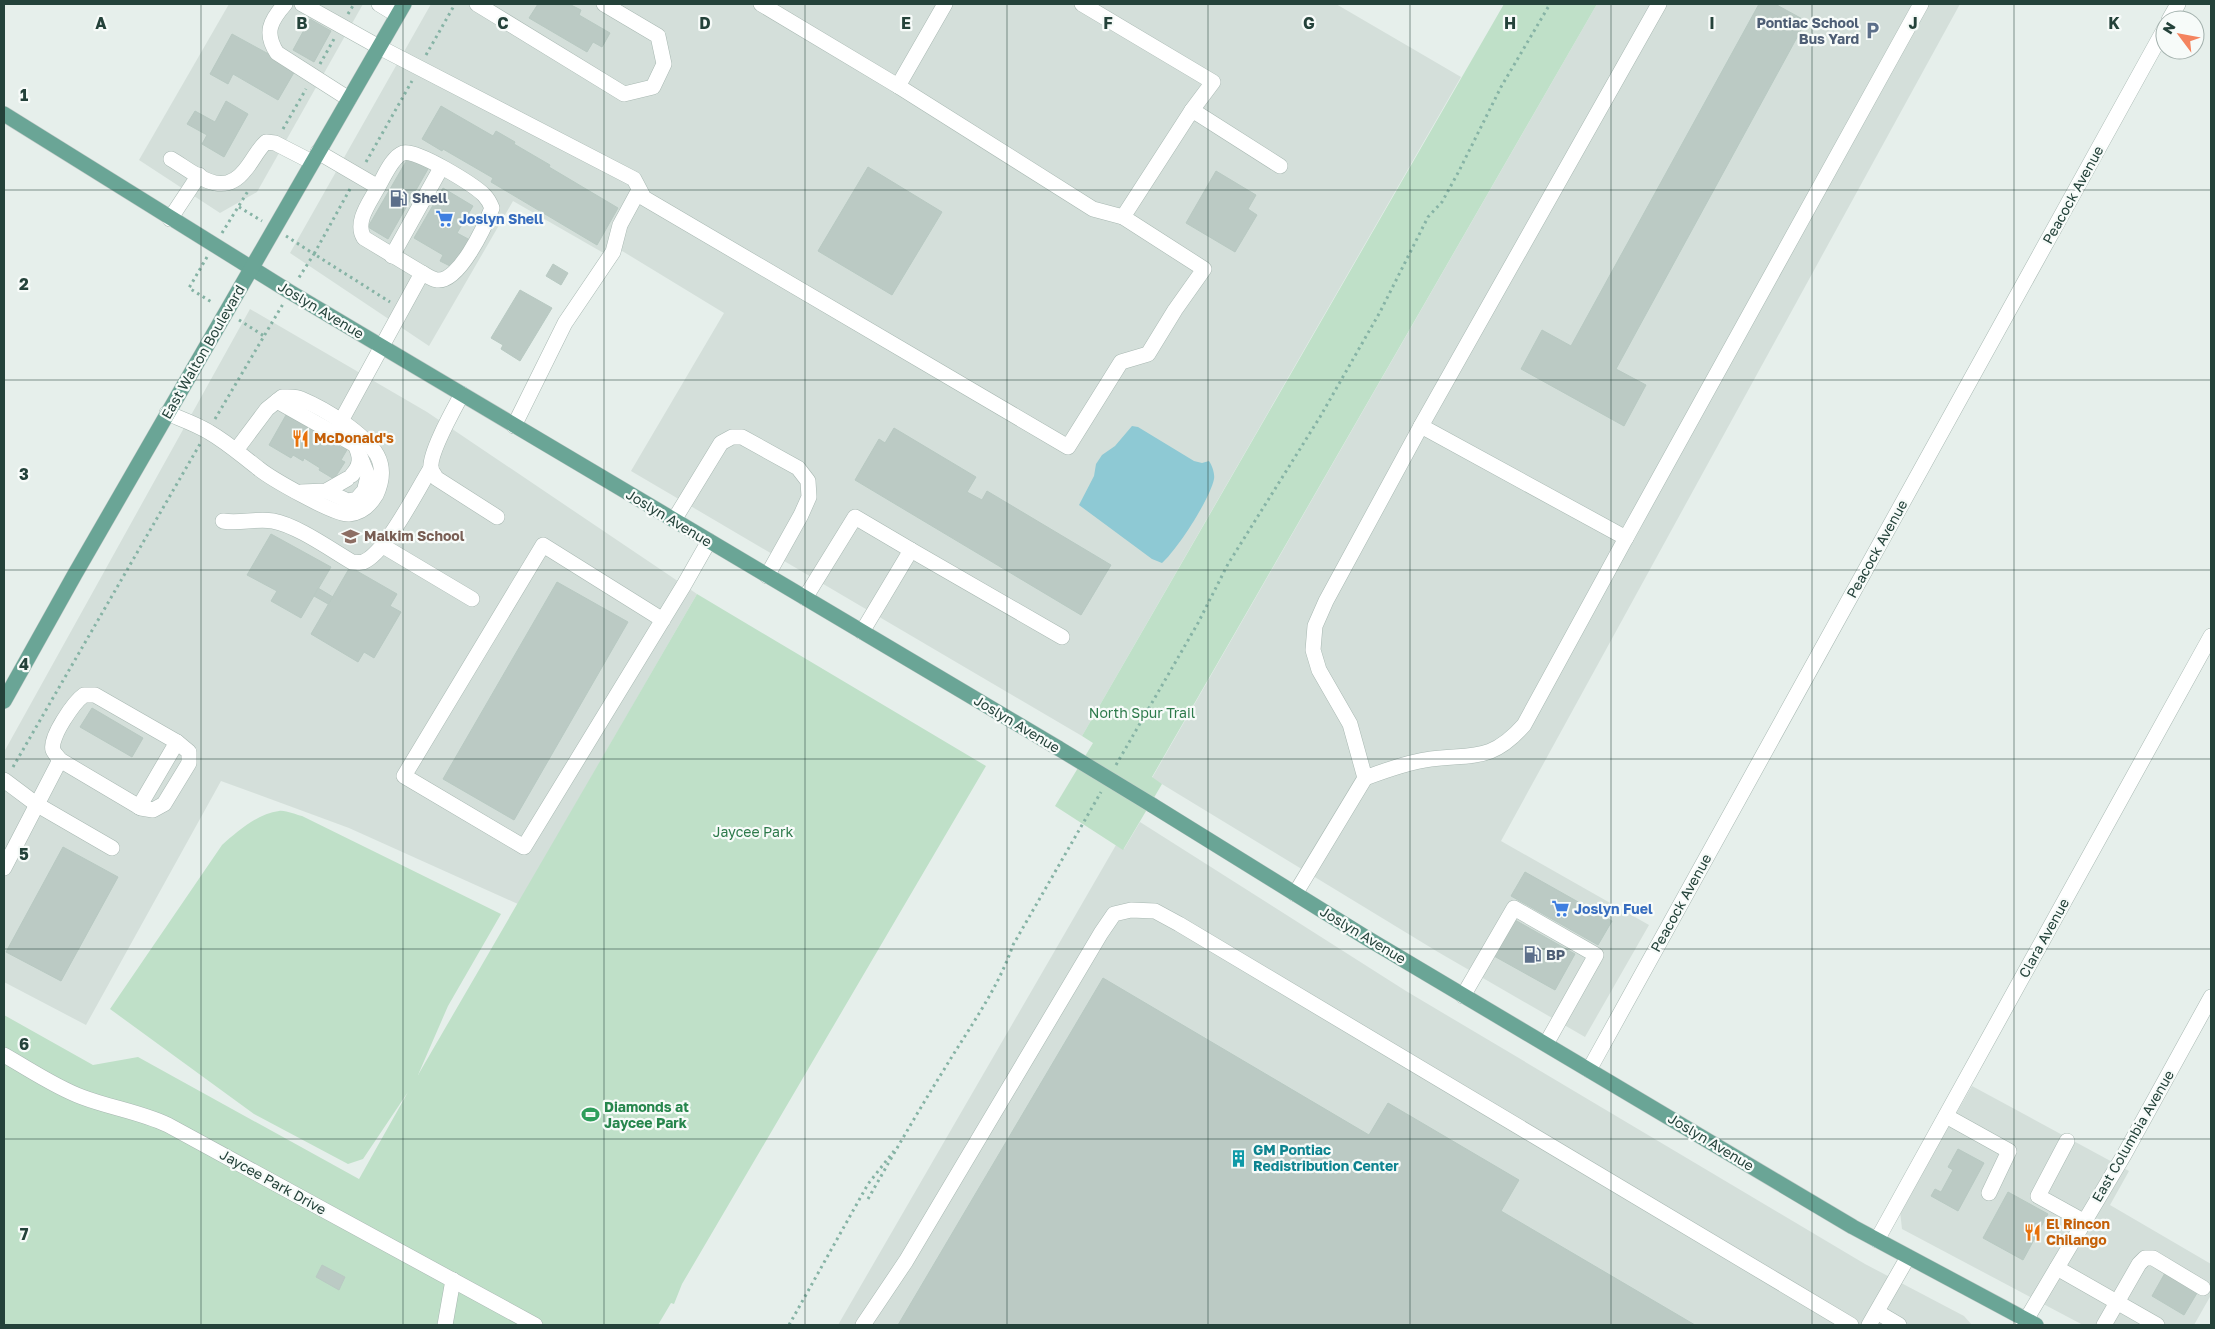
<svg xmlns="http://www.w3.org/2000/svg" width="2215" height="1329" viewBox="0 0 2215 1329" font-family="'Golos Text',sans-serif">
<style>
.built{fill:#d4dfda}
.green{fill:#bfe0c8}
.water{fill:#8ec9d4}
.building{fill:#bbcac4;stroke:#b8c9c2}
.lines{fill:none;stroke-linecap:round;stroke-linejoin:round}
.minor-casing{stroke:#a8b8b2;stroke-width:16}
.major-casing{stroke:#c2cac8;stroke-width:16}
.path{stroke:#86b3a5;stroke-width:3;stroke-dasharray:2.5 4;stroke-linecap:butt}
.minor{stroke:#fff;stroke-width:15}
.major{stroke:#6aa596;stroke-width:15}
.major-bridge-casing{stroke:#c2cac8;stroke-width:16;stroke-linecap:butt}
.major-bridge{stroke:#6aa596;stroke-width:15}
.grid{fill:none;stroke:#24423a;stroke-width:1;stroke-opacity:0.55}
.labels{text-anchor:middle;stroke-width:4.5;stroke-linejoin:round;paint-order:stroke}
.service-label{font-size:14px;font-weight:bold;fill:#4e5e75;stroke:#f7fbf9;text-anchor:start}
.street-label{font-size:14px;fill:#24423a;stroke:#f7fbf9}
.shop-label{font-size:14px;font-weight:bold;fill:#366cbe;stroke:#f7fbf9;text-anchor:start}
.food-label{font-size:14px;font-weight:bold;fill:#c56008;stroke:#f7fbf9;text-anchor:start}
.education-label{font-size:14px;font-weight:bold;fill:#785e54;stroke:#f7fbf9;text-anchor:start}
.park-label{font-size:14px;fill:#2d7a4b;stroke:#f7fbf9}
.leisure-label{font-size:14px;font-weight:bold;fill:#27864d;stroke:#f7fbf9;text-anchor:start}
.culture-label{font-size:14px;font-weight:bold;fill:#0d838f;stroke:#f7fbf9;text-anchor:start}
.grid-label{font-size:16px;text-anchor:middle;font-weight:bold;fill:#24423a;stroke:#f7fbf9;stroke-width:4.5;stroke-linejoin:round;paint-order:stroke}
</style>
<rect width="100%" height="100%" fill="#e6efeb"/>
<g class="built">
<path d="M229,4H363L257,192L220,213L139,160Z"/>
<path d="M431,4H1336L1461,77L1082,736L631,471L724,313L614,246L607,255L513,201L429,346L290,253Z"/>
<path d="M1597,4H1960L1501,841L1649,925L1585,1037L1438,952L1152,778Z"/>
<path d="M250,309L427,412L697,594L518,904L349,828L221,781L86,1025L4,982V752Z"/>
<path d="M1140,822L1406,991L1865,1264L1964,1316L1972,1325H838L1116,845L1124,849Z"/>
<path d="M1972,1086L2129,1171L2110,1205L2211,1264V1295L2194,1325H2083L1902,1229L1900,1211Z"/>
</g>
<g class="green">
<path d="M1504,4H1597L1152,777L1162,784L1123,850L1055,806L1093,743L1082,736Z"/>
<path d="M697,594L986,766L682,1284L674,1304L671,1303L658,1325H4V1015L93,1065L138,1057L359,1179L408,1092L363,1159L348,1164L254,1114L110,1009L222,845C238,831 257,814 279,811C286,810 296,815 302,816L501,914L448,1006L418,1075Z"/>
</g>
<path class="water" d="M1132,426L1138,427L1194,461L1202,463L1209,461C1212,465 1215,474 1214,479C1210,499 1177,550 1162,563L1152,559L1079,505L1094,476L1096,464L1102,455L1115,446Z"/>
<g class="building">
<path d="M538,4L571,5L581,10L579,15L610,33L602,47L593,42L587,52L529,18Z"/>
<path d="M1759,4H1775L1806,21L1616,369L1646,385L1624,426L1521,369L1542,330L1571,346Z"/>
<path d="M310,19L331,31L314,62L293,50Z"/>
<path d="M232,34L296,69L278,100L233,74L228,84L210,74Z"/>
<path d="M226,101L248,114L224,157L202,144L207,135L187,124L195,111L215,122Z"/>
<path d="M441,106L493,136L496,131L515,142L514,144L550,165L549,167L618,208L597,245L491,182L493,178L443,149L442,151L422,139Z"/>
<path d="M408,158L428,169L388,239L368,227Z"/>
<path d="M868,167L942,212L892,295L818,251Z"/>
<path d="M1216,171L1256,195L1248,209L1257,215L1235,252L1186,223Z"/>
<path d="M443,188L473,206L457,233L470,240L454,268L440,261L443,255L414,238Z"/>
<path d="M553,264L568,273L561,285L546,276Z"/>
<path d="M520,290L552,308L520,361L501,349L503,345L491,338Z"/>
<path d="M286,415L319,432L318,434L342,448L343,445L348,448L341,460L345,462L334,479L319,470L320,468L304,458L303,461L293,455L291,458L269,445Z"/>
<path d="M894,428L976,477L967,492L982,500L987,491L1111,565L1081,615L855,480L879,439L885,443Z"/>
<path d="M271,534L331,567L301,618L271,601L277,591L247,575Z"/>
<path d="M350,567L397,594L390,606L401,612L374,658L364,652L358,662L311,634Z"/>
<path d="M557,582L628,622L514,820L443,779Z"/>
<path d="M318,588L333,597L328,604L314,596Z"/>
<path d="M92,708L143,738L132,757L80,727Z"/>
<path d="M63,847L118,877L61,981L6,952Z"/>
<path d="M1525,872L1612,921L1598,945L1511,896Z"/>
<path d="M1515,920L1575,954L1555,990L1494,956Z"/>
<path d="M1103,978L1369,1135L1388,1103L1519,1180L1501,1211L1695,1325H898Z"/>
<path d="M1958,1149L1984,1163L1958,1211L1931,1196L1935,1189L1941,1192L1953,1170L1948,1167Z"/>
<path d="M2008,1192L2048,1214L2023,1260L1983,1238Z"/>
<path d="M322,1265L345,1277L339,1290L316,1277Z"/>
<path d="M2165,1273L2197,1293L2184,1315L2152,1296Z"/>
</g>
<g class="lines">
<defs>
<g id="minor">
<path d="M285,4C270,21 264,33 277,53L349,99"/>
<path d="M302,4L379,47L634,179L644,198L1068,447L1121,362L1148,354L1175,310L1204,269L1123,217L1192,110L1280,166"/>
<path d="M379,4L397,15"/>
<path d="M477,4L624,94L653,87L664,64L658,36L604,4"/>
<path d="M761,4L898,86"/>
<path d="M945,4L898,86L1093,209L1123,217"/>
<path d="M1082,4L1213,82L1192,110"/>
<path d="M2169,20L2178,4"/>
<path d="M318,152L378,187C370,202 354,222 364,238L422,273L341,421"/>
<path d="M171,159C195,173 222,200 245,170C253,161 257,150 266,142L275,143L312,162"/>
<path d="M378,187C384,177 392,157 403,153C415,148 474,185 484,195C488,199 490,203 492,208C485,226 459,283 437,280C432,279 426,275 422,273"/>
<path d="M170,219L199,175"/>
<path d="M392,256L441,168"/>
<path d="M462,394C454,409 429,453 431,468C431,471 435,475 436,478L497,517"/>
<path d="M277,401L355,445C361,457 361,465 352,475"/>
<path d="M167,413C181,419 196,424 209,432C228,443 241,455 258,468C270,478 336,516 349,514C361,513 370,505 376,495C382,482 384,468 377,455C364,433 325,409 301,399C296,396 288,397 282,397L267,409L237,449"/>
<path d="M514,426L565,323L613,252L620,225L639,190"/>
<path d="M1421,426L1659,4"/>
<path d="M360,456L368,476L365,488"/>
<path d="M326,491L348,501L357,499L362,493"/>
<path d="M301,492L326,491L347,479"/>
<path d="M674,520L721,443L732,437H742L798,468L808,481L809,497L801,515L767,576"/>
<path d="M223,521C240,524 256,518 273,521C296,525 330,549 352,562C356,562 360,563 363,562C386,553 417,490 431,468"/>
<path d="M1626,538L1921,4"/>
<path d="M383,546L472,599"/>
<path d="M911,550L1062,637"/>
<path d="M805,598L855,517L911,550L862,632"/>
<path d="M663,620L543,545L404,776L524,847L684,585L709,541"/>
<path d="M84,695H95L177,742L189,752V763L164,804L153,810L141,808L60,760C58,757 54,753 53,750C49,738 74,702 84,695Z"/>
<path d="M4,780L36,804L112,848"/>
<path d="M139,807L177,742"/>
<path d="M4,868L60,760"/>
<path d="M1295,894L1365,778L1350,724L1319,670L1313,650L1315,626L1326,601L1421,426L1626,538L1524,725C1492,761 1475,754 1431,759C1408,762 1386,770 1365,778"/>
<path d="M1463,996L1514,908L1596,955L1546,1044"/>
<path d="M4,1055C29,1069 55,1087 82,1097C111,1108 140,1112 168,1125L535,1325"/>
<path d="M1589,1070L2165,28"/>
<path d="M1946,1116L2009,1151L1989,1193"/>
<path d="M2067,1141L2038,1196L2085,1222"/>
<path d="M1877,1240L2211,636"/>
<path d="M2057,1268L2157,1325"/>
<path d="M1877,1312L1899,1325"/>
<path d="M445,1325L453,1280"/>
<path d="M863,1325L906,1261L1101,933L1114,914L1131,910L1155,911L1179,924L1851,1325"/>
<path d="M1869,1325L1908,1257"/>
<path d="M2023,1325L2124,1155L2211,997"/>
<path d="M2104,1325L2139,1264L2145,1258H2153L2203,1288"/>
</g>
<g id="major">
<path d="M4,114L290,292L1058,748"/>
<path d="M4,701L75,574L404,4"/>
<path d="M1152,805L1365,937L1853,1227L2036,1325"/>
</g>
</defs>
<use href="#minor" class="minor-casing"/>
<use href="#major" class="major-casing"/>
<g class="path">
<path d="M348,14L354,4"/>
<path d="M426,55L455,4"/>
<path d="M320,64L334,39"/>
<path d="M283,129L306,89"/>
<path d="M366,162L412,81"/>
<path d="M350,189L314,254L390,302"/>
<path d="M239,207L262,221"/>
<path d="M222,233L248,191"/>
<path d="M286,236L314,254L298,279"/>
<path d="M207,257L189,288L213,303"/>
<path d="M239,320L264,336"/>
<path d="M215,419L283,304"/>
<path d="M1116,765L1198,623L1228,564L1320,417L1380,312L1428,217L1442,202L1459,171L1501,87L1550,4"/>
<path d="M13,767L200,444"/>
<path d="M868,1199C893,1155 918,1111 945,1068C969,1028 998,989 1013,945L1101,792"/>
<path d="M789,1325L868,1184L894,1151"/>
</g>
<use href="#minor" class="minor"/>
<use href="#major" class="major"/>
<defs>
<path id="major-bridge" d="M1058,748L1152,805"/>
</defs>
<use href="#major-bridge" class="major-bridge-casing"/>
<use href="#major-bridge" class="major-bridge"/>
</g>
<path class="grid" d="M201,4V1325M403,4V1325M604,4V1325M805,4V1325M1007,4V1325M1208,4V1325M1410,4V1325M1611,4V1325M1812,4V1325M2014,4V1325M4,190H2211M4,380H2211M4,570H2211M4,759H2211M4,949H2211M4,1139H2211"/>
<defs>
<symbol id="parking-bare" viewBox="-9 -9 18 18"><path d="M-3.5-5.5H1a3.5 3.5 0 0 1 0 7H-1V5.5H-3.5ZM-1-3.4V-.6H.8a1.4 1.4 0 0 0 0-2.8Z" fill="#5c6f8a" stroke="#f7fbf9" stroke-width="2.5" paint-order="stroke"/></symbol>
<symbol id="fuel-bare" viewBox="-9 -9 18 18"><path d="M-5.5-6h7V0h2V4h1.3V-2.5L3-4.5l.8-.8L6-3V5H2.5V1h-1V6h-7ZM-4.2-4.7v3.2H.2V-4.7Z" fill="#5c6f8a" stroke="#f7fbf9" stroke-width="2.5" paint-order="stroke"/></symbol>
<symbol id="supermarket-bare" viewBox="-9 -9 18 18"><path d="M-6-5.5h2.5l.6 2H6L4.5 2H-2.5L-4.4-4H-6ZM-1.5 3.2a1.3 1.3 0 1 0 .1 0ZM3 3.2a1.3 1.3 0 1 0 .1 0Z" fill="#3f7fe0" stroke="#f7fbf9" stroke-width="2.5" paint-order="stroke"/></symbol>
<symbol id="restaurant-bare" viewBox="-9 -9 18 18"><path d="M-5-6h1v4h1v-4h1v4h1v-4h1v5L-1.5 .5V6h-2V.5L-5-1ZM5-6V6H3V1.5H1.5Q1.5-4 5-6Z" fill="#e8710a" stroke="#f7fbf9" stroke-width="2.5" paint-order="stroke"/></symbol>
<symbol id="school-bare" viewBox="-9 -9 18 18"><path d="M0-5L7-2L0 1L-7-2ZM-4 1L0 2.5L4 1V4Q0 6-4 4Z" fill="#8d6e63" stroke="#f7fbf9" stroke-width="2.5" paint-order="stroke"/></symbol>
<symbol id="stadium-bare" viewBox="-9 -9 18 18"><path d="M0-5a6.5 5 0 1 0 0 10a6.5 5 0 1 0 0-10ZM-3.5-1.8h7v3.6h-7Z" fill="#2e9e5b" stroke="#f7fbf9" stroke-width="2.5" paint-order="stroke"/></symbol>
<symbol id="building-bare" viewBox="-9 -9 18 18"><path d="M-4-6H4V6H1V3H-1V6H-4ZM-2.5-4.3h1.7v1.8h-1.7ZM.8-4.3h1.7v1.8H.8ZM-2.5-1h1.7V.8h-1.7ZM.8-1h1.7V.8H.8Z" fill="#0f9aa8" stroke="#f7fbf9" stroke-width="2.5" paint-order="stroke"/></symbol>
</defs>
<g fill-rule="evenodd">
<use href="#parking-bare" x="1860" y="18" width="25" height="25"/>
<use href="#fuel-bare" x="386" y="186" width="25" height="25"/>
<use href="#supermarket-bare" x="432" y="206" width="25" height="25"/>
<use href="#restaurant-bare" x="288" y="426" width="25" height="25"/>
<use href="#school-bare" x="338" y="524" width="25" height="25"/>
<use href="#supermarket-bare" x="1548" y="896" width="25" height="25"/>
<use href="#fuel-bare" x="1520" y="942" width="25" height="25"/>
<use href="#stadium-bare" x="578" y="1102" width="25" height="25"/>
<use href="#building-bare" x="1226" y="1146" width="25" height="25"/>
<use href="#restaurant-bare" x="2020" y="1220" width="25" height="25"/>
</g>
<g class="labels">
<g class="service-label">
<text x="1859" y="28" text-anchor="end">Pontiac School<tspan x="1859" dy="16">Bus Yard</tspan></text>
<text x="412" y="203">Shell</text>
<text x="1546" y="960">BP</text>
</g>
<g class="street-label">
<text transform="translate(2073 195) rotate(-61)" y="5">Peacock Avenue</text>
<text transform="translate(321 310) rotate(31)" y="5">Joslyn Avenue</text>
<text transform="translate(203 352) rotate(-60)" y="5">East Walton Boulevard</text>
<text transform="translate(669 518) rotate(31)" y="5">Joslyn Avenue</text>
<text transform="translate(1877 549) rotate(-61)" y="5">Peacock Avenue</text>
<text transform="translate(1017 724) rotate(31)" y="5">Joslyn Avenue</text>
<text transform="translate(1681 903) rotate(-61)" y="5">Peacock Avenue</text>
<text transform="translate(1363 935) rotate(31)" y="5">Joslyn Avenue</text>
<text transform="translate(2044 938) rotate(-61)" y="5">Clara Avenue</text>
<text transform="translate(2133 1136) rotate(-60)" y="5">East Columbia Avenue</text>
<text transform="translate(1711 1142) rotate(31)" y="5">Joslyn Avenue</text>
<text transform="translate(273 1182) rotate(29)" y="5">Jaycee Park Drive</text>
</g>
<g class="shop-label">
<text x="459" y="224">Joslyn Shell</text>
<text x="1574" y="914">Joslyn Fuel</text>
</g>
<g class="food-label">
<text x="314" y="443">McDonald's</text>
<text x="2046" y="1229">El Rincon<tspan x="2046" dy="16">Chilango</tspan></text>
</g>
<g class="education-label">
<text x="364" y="541">Malkim School</text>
</g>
<g class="park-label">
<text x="1142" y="718">North Spur Trail</text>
<text x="753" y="837">Jaycee Park</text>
</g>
<g class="leisure-label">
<text x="604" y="1112">Diamonds at<tspan x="604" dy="16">Jaycee Park</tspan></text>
</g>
<g class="culture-label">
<text x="1253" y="1155">GM Pontiac<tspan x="1253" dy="16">Redistribution Center</tspan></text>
</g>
</g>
<g class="grid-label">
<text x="101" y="29">A</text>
<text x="302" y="29">B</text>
<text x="503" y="29">C</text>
<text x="705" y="29">D</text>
<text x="906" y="29">E</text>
<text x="1108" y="29">F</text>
<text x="1309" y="29">G</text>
<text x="1510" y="29">H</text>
<text x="1712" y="29">I</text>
<text x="1913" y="29">J</text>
<text x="2114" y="29">K</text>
<text x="24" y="101">1</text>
<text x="24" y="290">2</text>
<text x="24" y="480">3</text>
<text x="24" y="670">4</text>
<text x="24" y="860">5</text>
<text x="24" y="1050">6</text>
<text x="24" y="1240">7</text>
</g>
<rect width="2215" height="1329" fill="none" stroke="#24423a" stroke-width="10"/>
<g transform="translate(2180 35) rotate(302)"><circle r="24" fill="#f7fbf9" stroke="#a3b1ad"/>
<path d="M0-4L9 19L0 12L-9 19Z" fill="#f4845f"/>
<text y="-8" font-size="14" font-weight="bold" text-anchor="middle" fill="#24423a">N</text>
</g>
</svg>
